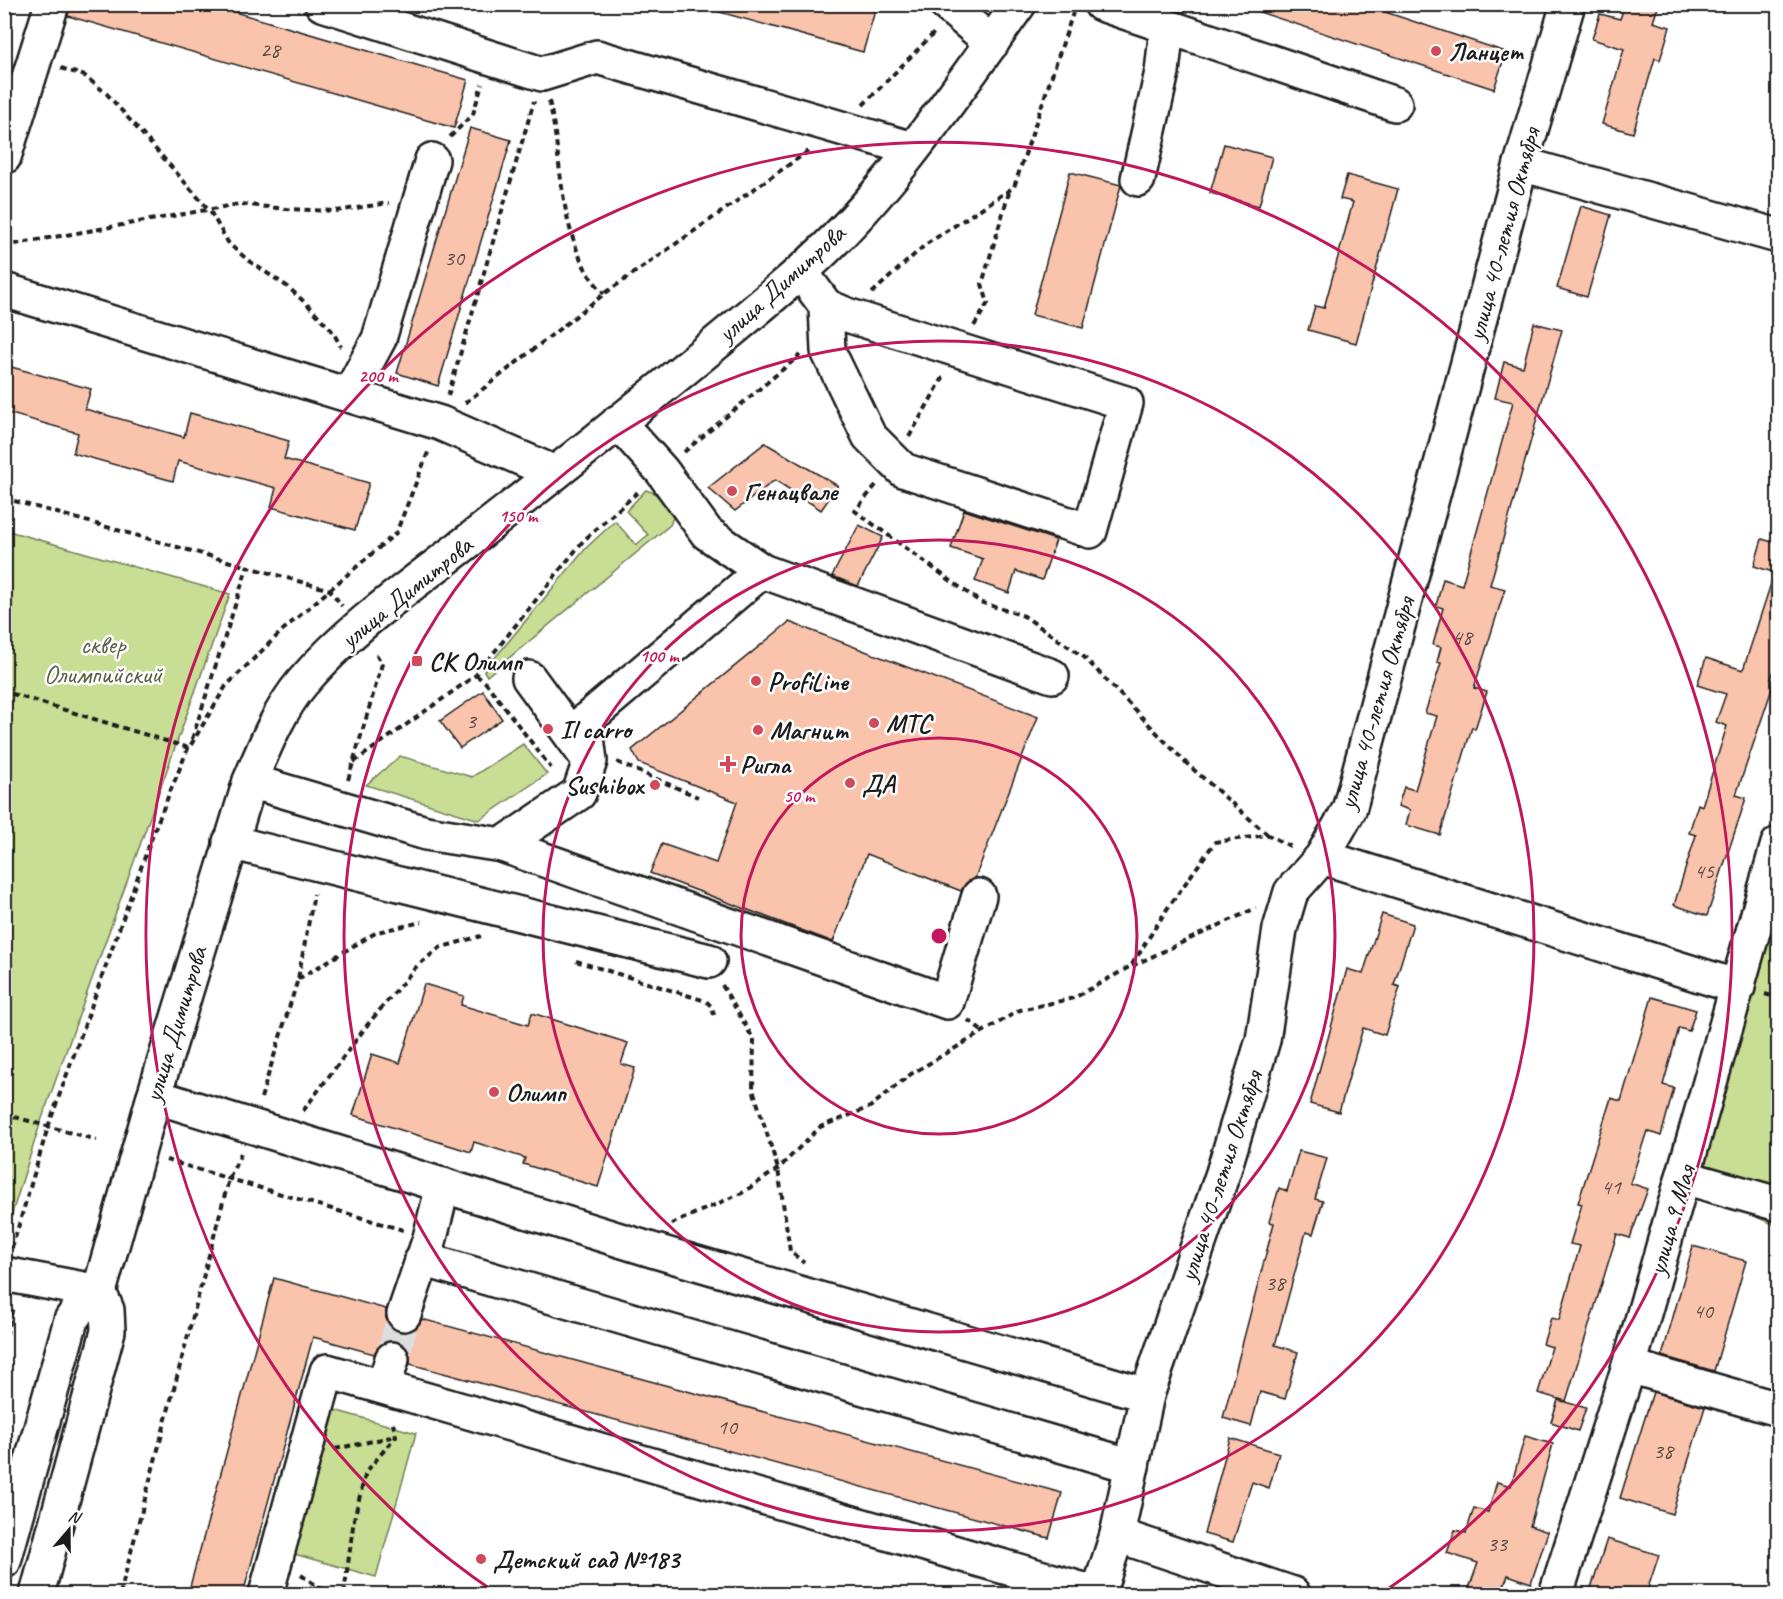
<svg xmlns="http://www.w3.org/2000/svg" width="1783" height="1599" viewBox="0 0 1783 1599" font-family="Caveat,sans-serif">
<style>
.green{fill:#c8de94;stroke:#727d58;stroke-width:1.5}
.building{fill:#fac4ac;stroke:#1c1c1c;stroke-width:1.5}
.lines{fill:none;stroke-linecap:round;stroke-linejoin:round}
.minor-tunnel{stroke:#ddd;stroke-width:33;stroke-dasharray:33 16;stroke-linecap:butt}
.minor-casing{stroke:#1c1c1c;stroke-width:38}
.major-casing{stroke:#1c1c1c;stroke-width:38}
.path{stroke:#1c1c1c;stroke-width:4;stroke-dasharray:6 4.5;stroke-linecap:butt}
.minor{stroke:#fff;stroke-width:33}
.major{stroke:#fff;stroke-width:33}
.ring{fill:none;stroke:#c2185b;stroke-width:3}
.poi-dot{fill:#d1495b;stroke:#fff;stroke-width:2}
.labels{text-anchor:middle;stroke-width:5;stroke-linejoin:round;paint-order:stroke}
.number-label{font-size:22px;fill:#544640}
.poi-label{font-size:26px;font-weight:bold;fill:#1c1c1c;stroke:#fff;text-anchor:start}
.street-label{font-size:26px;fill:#1c1c1c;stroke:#fff}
.park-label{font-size:26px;fill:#586046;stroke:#fff}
.centre{fill:#c2185b;stroke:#fff;stroke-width:3}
.ring-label{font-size:18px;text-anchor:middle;font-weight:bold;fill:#c2185b;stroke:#fff;stroke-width:5;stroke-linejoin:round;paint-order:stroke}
</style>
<rect width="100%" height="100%" fill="#fff"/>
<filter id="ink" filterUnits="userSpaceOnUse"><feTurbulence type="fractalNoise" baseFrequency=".0167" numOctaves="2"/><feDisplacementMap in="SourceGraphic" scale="12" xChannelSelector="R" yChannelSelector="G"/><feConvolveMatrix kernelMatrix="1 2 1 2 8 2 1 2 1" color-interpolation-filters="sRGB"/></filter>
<g filter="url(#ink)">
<g class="green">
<path d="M646,490L654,493L675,513L670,525L487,676L484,671L587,547L615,521L636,545L648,535L626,511Z"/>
<path d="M5,530L230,594L40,1124L5,1236Z"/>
<path d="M523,744L547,774L479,820L366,785L400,756L472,777Z"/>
<path d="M1778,911V1226C1758,1218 1720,1204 1708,1185C1704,1178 1706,1165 1705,1157Z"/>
<path d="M327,1408L416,1433L376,1577L287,1552Z"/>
</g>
<g class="building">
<path d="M70,4H207L468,80L454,128L68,16Z"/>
<path d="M717,4H877L863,52L716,11Z"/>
<path d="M1250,4H1361L1506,52L1494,89L1250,9Z"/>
<path d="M1625,4H1659L1653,22L1670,27L1660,60L1655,58L1633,133L1602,124L1624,49L1592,39L1600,14L1620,19Z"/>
<path d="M470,128L511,140L438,386L397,373Z"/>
<path d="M1224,144L1272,157L1259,206L1210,193Z"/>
<path d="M1070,172L1121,185L1083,328L1032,315Z"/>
<path d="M1347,175L1398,189L1356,343L1308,330L1315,306L1324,308L1353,202L1340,199Z"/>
<path d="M1581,206L1611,215L1587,297L1557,288Z"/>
<path d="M1534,323L1562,330L1490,585L1505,589L1474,688L1487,692L1475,729L1472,727L1440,835L1406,825L1410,810L1398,806L1404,787L1415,790L1437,716L1425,713L1441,663L1437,662L1441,647L1433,645L1443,608L1436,606L1443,579L1462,585L1513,402L1495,398L1504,362L1523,367Z"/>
<path d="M4,365L91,389L85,409L184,437L190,413L289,441L284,459L369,483L355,530L271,507L276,488L178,461L173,481L73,453L78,433L4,412Z"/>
<path d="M765,443L838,486L821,510L775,480L735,511L708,488Z"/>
<path d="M964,510L1056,540L1042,580L1016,571L1009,593L975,581L983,559L951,548Z"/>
<path d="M859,525L883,537L858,586L832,576Z"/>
<path d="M1762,539L1779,544V574L1754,566Z"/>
<path d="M1774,574L1779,575V656L1771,679L1775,680L1736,795L1746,798L1707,916L1674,905L1696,835L1689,833L1698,804L1702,806L1727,726L1716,722L1726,694L1697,685L1706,658L1743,670Z"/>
<path d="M789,622L1038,717L975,878L966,883L961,891L867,854L833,942L650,873L662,844L716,863L737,802L639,763L632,750Z"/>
<path d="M483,691L502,719L460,748L440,721Z"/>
<path d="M1382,914L1413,924L1394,985L1400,987L1385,1035L1363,1028L1339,1112L1310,1104L1347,969L1363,974Z"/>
<path d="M424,984L464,996L461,1005L528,1025L532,1013L628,1043L621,1064L635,1068L598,1187L523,1164L525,1158L474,1142L471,1152L353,1115L372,1054L400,1063Z"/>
<path d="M1652,997L1696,1010L1689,1031L1679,1028L1663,1085L1674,1088L1661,1136L1647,1131L1630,1183L1648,1189L1630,1238L1617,1234L1566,1401L1538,1393L1552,1347L1543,1344L1551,1318L1559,1320L1580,1246L1570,1244L1582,1204L1578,1203L1611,1098L1621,1101Z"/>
<path d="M1299,1151L1327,1158L1315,1199L1323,1201L1313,1234L1306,1232L1275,1345L1298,1352L1285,1399L1260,1392L1251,1426L1223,1418L1274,1223L1269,1222L1279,1188L1287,1191Z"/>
<path d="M1693,1246L1746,1261L1714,1371L1662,1356Z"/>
<path d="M274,1278L386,1309V1318L390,1326L399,1332H407L416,1328L422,1319L1062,1493L1049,1538L410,1364V1355L406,1347L397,1341H388L380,1345L374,1354L313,1337L243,1594H188Z"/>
<path d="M1653,1392L1705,1407L1672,1514L1620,1498Z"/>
<path d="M1558,1400L1586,1408L1578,1431L1551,1422Z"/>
<path d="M1525,1436L1553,1444L1530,1526L1548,1532L1531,1583L1508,1575L1501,1594H1467L1478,1563L1447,1553L1455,1530L1466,1533L1474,1508L1488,1512L1497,1482L1511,1486Z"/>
<path d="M1230,1438L1279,1453L1269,1488L1252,1482L1233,1542L1204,1534Z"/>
<path d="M1607,1539L1659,1555L1646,1594H1589Z"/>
</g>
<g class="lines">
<path class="minor-tunnel" d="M392,1359L404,1314"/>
<defs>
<g id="minor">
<path d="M322,4L542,74L597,57L913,149"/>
<path d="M946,4L992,43"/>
<path d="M1101,4L1395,104"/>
<path d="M4,157L52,4"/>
<path d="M1521,164L1778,236"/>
<path d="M1138,179L1162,72L1167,27"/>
<path d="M801,272L826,306L847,315L1126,403L1090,531L903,470L869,436L828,351L826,306"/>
<path d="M4,290L440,423L555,473"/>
<path d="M349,395L379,339L432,160"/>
<path d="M618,422L662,471L707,533L762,571L1052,676"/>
<path d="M529,678L589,760"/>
<path d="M250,781L426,833L502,845L579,793L590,761L585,721L762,571"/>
<path d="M230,842L709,961"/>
<path d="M502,845L947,1002L979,896"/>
<path d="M1322,857L1738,987"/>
<path d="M154,1096L652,1250L1147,1395"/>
<path d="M1683,1177L1778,1204"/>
<path d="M422,1259L1132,1466"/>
<path d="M4,1274L99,1292"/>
<path d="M404,1314L430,1238L443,1185"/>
<path d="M1629,1366L1778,1409"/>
<path d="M384,1386L392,1359"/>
<path d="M1117,1535L1293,1594"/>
<path d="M266,1594L327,1371L1098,1594"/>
<path d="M1098,1594L1117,1535L1147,1395L1223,1173L1263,1040L1280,929L1291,892L1322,857L1349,810L1521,164L1568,4"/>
<path d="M1556,1594L1629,1366L1778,844"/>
</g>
<g id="major">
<path d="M4,1561L71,1320L83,1303L99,1292L154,1096L250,781C264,748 279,710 302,683C353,623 422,578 484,529C590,446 696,362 798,274C883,201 954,95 1019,4"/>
<path d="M37,1594L108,1331L107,1310L99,1292"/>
</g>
</defs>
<use href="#minor" class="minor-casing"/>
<use href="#major" class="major-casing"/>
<g class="path">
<path d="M61,68L85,76L107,94L210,211L229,244L249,261L288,287L312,309L333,332L341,347"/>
<path d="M549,101C562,156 558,216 585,268C589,277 598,286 604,294"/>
<path d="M863,105L936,31"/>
<path d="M450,137L473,114L482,84"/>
<path d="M4,246L240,204L286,209L336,211L389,203"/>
<path d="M872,293L925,245L1014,187L1073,13"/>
<path d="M974,326L988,303L982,284L1010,189"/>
<path d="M448,396L534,101"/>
<path d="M465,403L604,294L810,150"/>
<path d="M909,437L944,376"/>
<path d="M684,452L800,355"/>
<path d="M876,485L855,511L980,602L1024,616L1084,657L1185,762L1268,835"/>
<path d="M4,498L330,590L342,606"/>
<path d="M476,675L486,683L551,768"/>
<path d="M4,696L6,692L189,748L226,686L284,629L396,533L429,450"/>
<path d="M192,739L248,565"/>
<path d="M354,762L476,675L583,541L640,490"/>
<path d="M617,762L698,797"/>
<path d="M348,780L382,664L374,651"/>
<path d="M576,961L706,1001L712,1007L714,1015"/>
<path d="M1132,966L1256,908"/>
<path d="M298,979L377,932L422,922"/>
<path d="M722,985L754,1040L753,1089L778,1169L790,1251L804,1263"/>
<path d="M1765,994L1778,998"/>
<path d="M968,1020L984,1033"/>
<path d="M261,1098L298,979L314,894"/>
<path d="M303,1111L368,1024L415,968L439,948L481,936"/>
<path d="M4,1114L97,1140"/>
<path d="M166,1160L403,1230"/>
<path d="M671,1224L742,1193L778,1169L820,1127L870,1107L911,1074L1020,1010L1074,998L1131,966L1167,909L1215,842L1268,835L1292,847"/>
<path d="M12,1248L48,1127L156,826L189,746"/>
<path d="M4,1346L13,1306"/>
<path d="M335,1449L396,1436"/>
<path d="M301,1575L329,1594"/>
<path d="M120,1594L229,1179L241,1153"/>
<path d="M344,1594L354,1519L366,1472L396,1436L392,1419"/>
</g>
<use href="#minor" class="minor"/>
<use href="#major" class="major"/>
</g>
</g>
<g class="ring">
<circle cx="939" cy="936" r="198"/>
<circle cx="939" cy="936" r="396"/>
<circle cx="939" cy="936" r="595"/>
<path d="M496 1593A793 793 0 1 1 1382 1593"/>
</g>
<g class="poi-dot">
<circle cx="1436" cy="51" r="6"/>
<circle cx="732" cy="491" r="6"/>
<rect x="411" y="655" width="12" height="12" rx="3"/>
<circle cx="756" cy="681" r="6"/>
<circle cx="874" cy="723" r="6"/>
<circle cx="548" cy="729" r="6"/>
<circle cx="758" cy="730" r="6"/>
<path d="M725 755h6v6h6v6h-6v6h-6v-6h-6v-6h6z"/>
<circle cx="850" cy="783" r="6"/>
<circle cx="655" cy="785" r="6"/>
<circle cx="494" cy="1092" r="6"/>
<circle cx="481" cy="1559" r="6"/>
</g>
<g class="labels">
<g class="number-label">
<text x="270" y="57">28</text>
<text x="454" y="265">30</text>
<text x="1462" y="644">48</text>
<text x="471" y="728">3</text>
<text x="1704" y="878">45</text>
<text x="1611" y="1194">41</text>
<text x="1275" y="1290">38</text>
<text x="1703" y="1318">40</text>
<text x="727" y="1434">10</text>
<text x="1663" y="1458">38</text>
<text x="1497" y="1551">33</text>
</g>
<g class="poi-label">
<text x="1448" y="60">Ланцет</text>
<text x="744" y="500">Генацвале</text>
<text x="429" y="670">СК Олимп</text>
<text x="768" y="690">ProfiLine</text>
<text x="886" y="732">МТС</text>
<text x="560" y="738">Il carro</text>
<text x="770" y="739">Магнит</text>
<text x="740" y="773">Ригла</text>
<text x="862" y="792">ДА</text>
<text x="643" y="794" text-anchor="end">Sushibox</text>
<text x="506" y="1101">Олимп</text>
<text x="493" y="1568">Детский сад №183</text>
</g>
<g class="street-label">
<text transform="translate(1503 234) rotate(-75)" y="9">улица 40-летия Октября</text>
<text transform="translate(781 283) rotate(-42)" y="9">улица Димитрова</text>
<text transform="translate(406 592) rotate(-39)" y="9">улица Димитрова</text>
<text transform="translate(1376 703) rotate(-74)" y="9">улица 40-летия Октября</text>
<text transform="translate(175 1024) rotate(-73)" y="9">улица Димитрова</text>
<text transform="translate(1220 1176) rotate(-72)" y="9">улица 40-летия Октября</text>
<text transform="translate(1671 1220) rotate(-74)" y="9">улица 9 Мая</text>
</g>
<g class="park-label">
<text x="103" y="653">сквер<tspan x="103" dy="30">Олимпийский</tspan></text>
</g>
</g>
<circle cx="939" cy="936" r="9" class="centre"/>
<g class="ring-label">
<text x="378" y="382">200 m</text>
<text x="518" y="522">150 m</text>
<text x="659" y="662">100 m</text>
<text x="799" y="802">50 m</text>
</g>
<rect width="1783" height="1599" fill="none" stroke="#fff" stroke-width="24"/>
<rect x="12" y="12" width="1759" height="1575" fill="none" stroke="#1c1c1c" stroke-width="2" filter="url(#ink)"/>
<g transform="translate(69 1530) rotate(20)" stroke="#ffffff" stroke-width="4.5" paint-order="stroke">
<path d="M0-4.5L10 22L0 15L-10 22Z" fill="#1c1c1c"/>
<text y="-9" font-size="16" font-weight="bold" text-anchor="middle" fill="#1c1c1c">N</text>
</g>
</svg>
